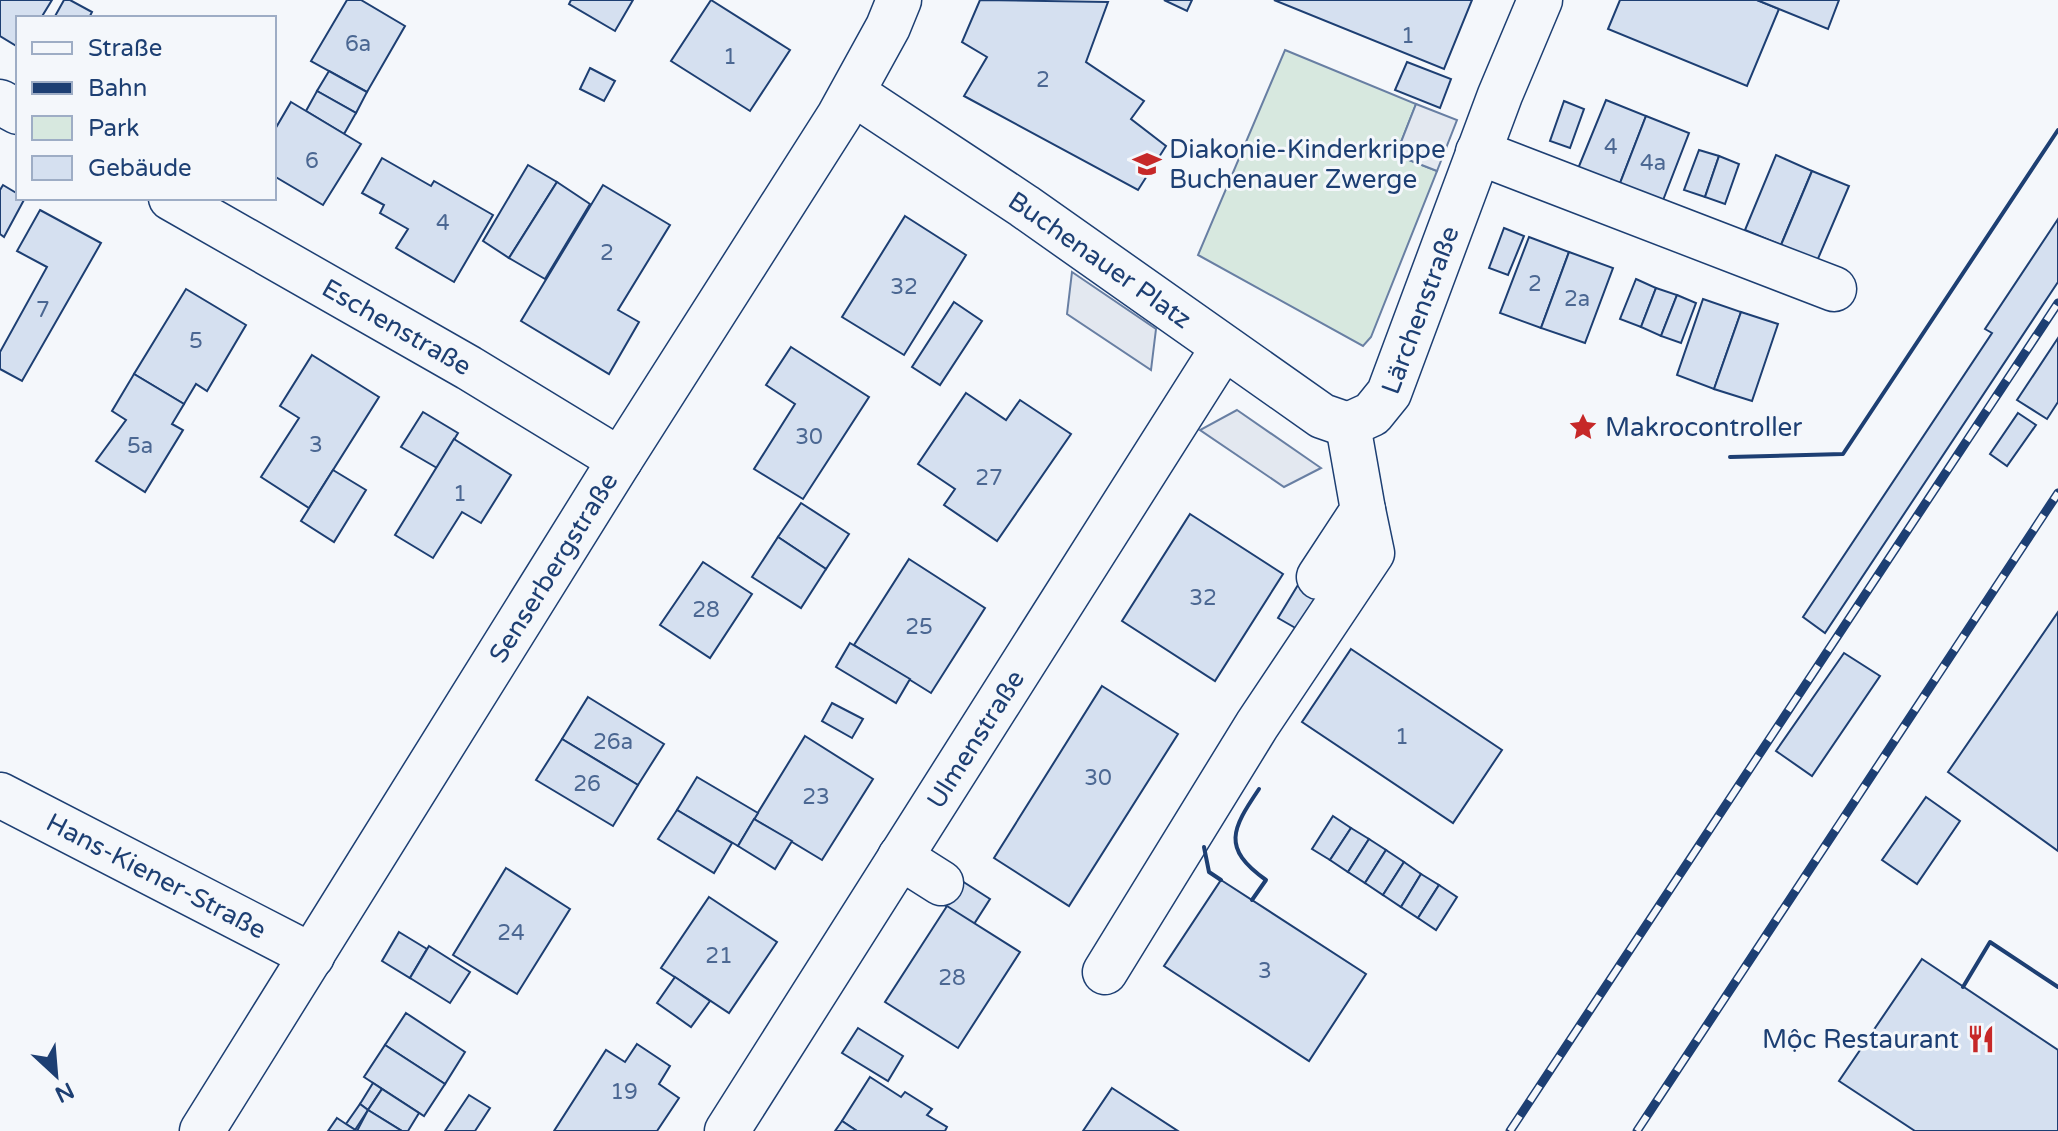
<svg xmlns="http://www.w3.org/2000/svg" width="2058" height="1131" viewBox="0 0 2058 1131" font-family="'Varela Round',sans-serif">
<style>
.green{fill:#d7e8df;stroke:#687fa3;stroke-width:2}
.parking{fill:#e3e8f0;stroke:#687fa3;stroke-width:2}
.building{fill:#d5e0f0;stroke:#1d3f73;stroke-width:2}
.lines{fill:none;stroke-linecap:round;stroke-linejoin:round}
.minor-casing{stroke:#1d3f73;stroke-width:47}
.minor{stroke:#f4f7fb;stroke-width:44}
.rail-casing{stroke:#1d3f73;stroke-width:9}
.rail{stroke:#f4f7fb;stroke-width:6;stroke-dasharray:18;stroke-linecap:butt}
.wall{stroke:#1d3f73;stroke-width:4}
.labels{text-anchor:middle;stroke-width:6;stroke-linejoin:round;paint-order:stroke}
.number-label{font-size:22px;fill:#4b6792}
.poi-label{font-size:26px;fill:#1d3f73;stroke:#f4f7fb;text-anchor:start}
.street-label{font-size:26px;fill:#1d3f73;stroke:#f4f7fb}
</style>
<rect width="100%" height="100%" fill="#f4f7fb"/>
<path class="green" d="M1285,50L1416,104L1396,155L1437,171L1371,337L1363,346L1198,255Z"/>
<g class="parking">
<path d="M1416,104L1457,120L1437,171L1396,155Z"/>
<path d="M1072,272L1156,329L1151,370L1067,314Z"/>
<path d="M1237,410L1321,468L1284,487L1200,430Z"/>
</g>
<g class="building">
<path d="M0,0H52L41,18H18V47L0,36Z"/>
<path d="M64,0H70L92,12L89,18H54Z"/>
<path d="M347,0H361L405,26L367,92L311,61Z"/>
<path d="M571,0H633L615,31L569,4Z"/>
<path d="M711,0L790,50L750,111L671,61Z"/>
<path d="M980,0L1108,2L1086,62L1144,101L1131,119L1166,146L1138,190L964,96L987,57L962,42Z"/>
<path d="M1164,0H1192L1187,11Z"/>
<path d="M1274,0H1472L1444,69Z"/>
<path d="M1620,0H1757L1779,9L1747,86L1608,29Z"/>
<path d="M1757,0H1839L1828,29Z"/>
<path d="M1407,62L1451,79L1440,108L1395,90Z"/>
<path d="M590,68L615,81L604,101L580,89Z"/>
<path d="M329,71L367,92L356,113L317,91Z"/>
<path d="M317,91L356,113L344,134L306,111Z"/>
<path d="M1606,100L1646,116L1617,191L1575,176Z"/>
<path d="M1564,101L1584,109L1570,148L1550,141Z"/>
<path d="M291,102L361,144L323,205L274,176V131Z"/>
<path d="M1646,116L1689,133L1660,208L1617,191Z"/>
<path d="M1699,150L1719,156L1705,197L1684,190Z"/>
<path d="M1776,155L1812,171L1781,245L1745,230Z"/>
<path d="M1719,156L1739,164L1725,204L1705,197Z"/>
<path d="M382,158L431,186L434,181L493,215L454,282L396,248L408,229L380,213L384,205L362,193Z"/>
<path d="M528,165L557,182L509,258L483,241Z"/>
<path d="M1812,171L1849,186L1817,261L1781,245Z"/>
<path d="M557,182L590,204L545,279L509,258Z"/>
<path d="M3,185L18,194V198H25L4,237L0,234V190Z"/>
<path d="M603,185L670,225L618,310L639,322L609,374L521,321Z"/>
<path d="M40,210L101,243L22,381L0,369V352L47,267L17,251Z"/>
<path d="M905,216L966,255L904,355L842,317Z"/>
<path d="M2058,219V282L1825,633L1803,617L1992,333L1985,329Z"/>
<path d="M1504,228L1524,236L1508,275L1489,268Z"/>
<path d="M1529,237L1569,252L1541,328L1500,313Z"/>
<path d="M1569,252L1613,268L1585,343L1541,328Z"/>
<path d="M1636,279L1656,288L1641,327L1620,319Z"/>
<path d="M1656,288L1677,295L1661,336L1641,327Z"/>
<path d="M186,289L246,325L207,391L196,384L184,404L134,374Z"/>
<path d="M1677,295L1696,303L1681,343L1661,336Z"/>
<path d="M1703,299L1741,312L1714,389L1677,375Z"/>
<path d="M954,302L982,321L940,385L912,367Z"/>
<path d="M1741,312L1778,324L1752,401L1714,389Z"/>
<path d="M2058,338V402L2047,419L2017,400Z"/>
<path d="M791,347L869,397L803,499L754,469L795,404L766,385Z"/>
<path d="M312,355L379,397L309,508L261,477L299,418L280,406Z"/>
<path d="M134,374L184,404L172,424L183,430L145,492L96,461L126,420L112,411Z"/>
<path d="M966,393L1006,420L1020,400L1071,434L997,541L944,505L955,489L918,464Z"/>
<path d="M423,412L458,433L437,468L401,447Z"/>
<path d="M2018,413L2036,425L2007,466L1990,454Z"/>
<path d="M454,439L511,475L481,523L462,512L433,558L395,535Z"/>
<path d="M333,470L366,490L334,542L301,521Z"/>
<path d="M801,503L849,534L826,569L778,537Z"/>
<path d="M1190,514L1283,574L1215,681L1122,621Z"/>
<path d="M778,537L826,569L801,608L752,577Z"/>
<path d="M909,559L985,608L931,693L854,645Z"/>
<path d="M703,562L752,594L710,658L660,625Z"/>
<path d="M1307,570L1329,583L1299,630L1278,618Z"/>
<path d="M2058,612V851L1948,772Z"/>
<path d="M850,643L910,679L896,703L836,667Z"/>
<path d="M1351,649L1502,750L1453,823L1302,722Z"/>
<path d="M1844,653L1880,676L1812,776L1776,751Z"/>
<path d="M1102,686L1178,734L1069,906L994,858Z"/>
<path d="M588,697L664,744L638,785L562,739Z"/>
<path d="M832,703L863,719L852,738L822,721Z"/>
<path d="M805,736L873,779L822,860L754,819Z"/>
<path d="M562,739L638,785L613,826L536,780Z"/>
<path d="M697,777L758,813L738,846L677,810Z"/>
<path d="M1926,797L1960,821L1917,884L1882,860Z"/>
<path d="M677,810L732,843L714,873L658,839Z"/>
<path d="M1333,816L1351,828L1330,860L1312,849Z"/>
<path d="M754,819L792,841L775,869L738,846Z"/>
<path d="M1351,828L1369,839L1348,872L1330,860Z"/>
<path d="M1369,839L1386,850L1365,883L1348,872Z"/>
<path d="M1386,850L1404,862L1383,895L1365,883Z"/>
<path d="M1404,862L1421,874L1401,907L1383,895Z"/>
<path d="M506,868L570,909L517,994L453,955Z"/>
<path d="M948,872L990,899L974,924L932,897Z"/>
<path d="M1421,874L1439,885L1418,918L1401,907Z"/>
<path d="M1221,880L1366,974L1309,1061L1164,966Z"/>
<path d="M1439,885L1457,897L1436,930L1418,918Z"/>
<path d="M709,897L777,942L729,1013L661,968Z"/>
<path d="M947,906L1020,952L958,1048L885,1002Z"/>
<path d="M399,932L427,949L410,978L382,961Z"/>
<path d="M429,946L470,972L450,1003L410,978Z"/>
<path d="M1922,959L2058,1050V1131H1915L1839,1081Z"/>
<path d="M675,977L710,1001L691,1027L657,1003Z"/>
<path d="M406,1013L465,1052L445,1084L385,1045Z"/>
<path d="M858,1028L903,1056L888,1081L842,1053Z"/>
<path d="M637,1044L670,1066L659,1084L679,1098L657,1131H554L606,1050L625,1062Z"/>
<path d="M385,1045L445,1084L424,1116L364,1077Z"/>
<path d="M870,1077L901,1097L905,1092L932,1109L927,1115L947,1127L945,1131H857L842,1121Z"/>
<path d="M373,1083L382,1089L368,1110L360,1104Z"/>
<path d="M1112,1088L1178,1131H1083Z"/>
<path d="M382,1089L419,1113L408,1131H402L368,1110Z"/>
<path d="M469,1095L490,1108L475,1131H445Z"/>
<path d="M360,1104L368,1110L355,1130L346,1124Z"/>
<path d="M368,1110L402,1131H357Z"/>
<path d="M337,1118L346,1124L357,1131H328Z"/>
<path d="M842,1121L857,1131H835Z"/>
</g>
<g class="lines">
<defs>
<g id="minor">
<path id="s1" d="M853,93L1024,206L1322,416L1348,425"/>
<path d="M0,102L18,112"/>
<path d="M1478,152L1834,289"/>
<path id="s2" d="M171,198L469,368L620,460"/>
<path id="s3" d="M1348,425L1372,414L1389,393L1500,95L1540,0"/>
<path d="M1319,577L1363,510L1348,425"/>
<path id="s4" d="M0,795L312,956"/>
<path d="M900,857L941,883"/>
<path d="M1105,972L1257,725L1372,553L1363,510"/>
<path id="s5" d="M202,1131L620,460L839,116L888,27L899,0"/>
<path id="s6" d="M727,1131L1223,348"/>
</g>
</defs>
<use href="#minor" class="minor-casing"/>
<use href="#minor" class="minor"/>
<defs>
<g id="rail">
<path d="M1510,1131L2058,303"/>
<path d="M1637,1131L2058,493"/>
</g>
</defs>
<use href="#rail" class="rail-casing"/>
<use href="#rail" class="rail"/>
<g class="wall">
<path d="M1730,457L1843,454L2058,130"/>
<path d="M1204,847L1209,872L1221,880"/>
<path d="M1252,900L1266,880C1221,848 1232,829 1259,789"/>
<path d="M1963,987L1990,942L2058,987"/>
</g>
</g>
<defs>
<symbol id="school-bare" viewBox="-9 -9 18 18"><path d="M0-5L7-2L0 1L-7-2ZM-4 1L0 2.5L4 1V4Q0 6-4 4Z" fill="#c62828" stroke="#f4f7fb" stroke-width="2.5" paint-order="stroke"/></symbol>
<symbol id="sight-bare" viewBox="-9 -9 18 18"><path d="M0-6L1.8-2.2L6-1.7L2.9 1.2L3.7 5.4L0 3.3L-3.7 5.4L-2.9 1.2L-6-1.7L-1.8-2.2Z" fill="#c62828" stroke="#f4f7fb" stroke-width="2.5" paint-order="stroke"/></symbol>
<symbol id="restaurant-bare" viewBox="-9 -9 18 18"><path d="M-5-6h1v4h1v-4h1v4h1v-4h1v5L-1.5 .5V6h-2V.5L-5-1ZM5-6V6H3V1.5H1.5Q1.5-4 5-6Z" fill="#c62828" stroke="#f4f7fb" stroke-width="2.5" paint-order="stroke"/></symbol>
</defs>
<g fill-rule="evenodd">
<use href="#school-bare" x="1127" y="144" width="40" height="40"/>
<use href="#sight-bare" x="1563" y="407" width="40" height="40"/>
<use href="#restaurant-bare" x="1961" y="1019" width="40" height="40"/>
</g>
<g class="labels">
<g class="number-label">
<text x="1408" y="43">1</text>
<text x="358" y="51">6a</text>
<text x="730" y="64">1</text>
<text x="1043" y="87">2</text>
<text x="1611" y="154">4</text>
<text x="312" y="168">6</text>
<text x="1653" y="170">4a</text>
<text x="443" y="230">4</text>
<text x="607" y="260">2</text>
<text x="1535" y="291">2</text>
<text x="904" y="294">32</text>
<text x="1577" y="306">2a</text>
<text x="43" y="317">7</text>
<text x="196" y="348">5</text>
<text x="809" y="444">30</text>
<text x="316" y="452">3</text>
<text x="140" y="453">5a</text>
<text x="989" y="485">27</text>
<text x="460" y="501">1</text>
<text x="1203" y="605">32</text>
<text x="706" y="617">28</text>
<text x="919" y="634">25</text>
<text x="1402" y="744">1</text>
<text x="613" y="749">26a</text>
<text x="1098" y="785">30</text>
<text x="587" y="791">26</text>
<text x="816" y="804">23</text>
<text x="511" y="940">24</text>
<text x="719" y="963">21</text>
<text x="1265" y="978">3</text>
<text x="952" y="985">28</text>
<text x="624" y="1099">19</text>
</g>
<g class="poi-label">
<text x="1169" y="158">Diakonie-Kinderkrippe<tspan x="1169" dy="30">Buchenauer Zwerge</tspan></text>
<text x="1605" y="436">Makrocontroller</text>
<text x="1959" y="1048" text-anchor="end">Mộc Restaurant</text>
</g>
<g class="street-label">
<text dy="9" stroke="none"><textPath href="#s1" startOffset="298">Buchenauer Platz</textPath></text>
<text dy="9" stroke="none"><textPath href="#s3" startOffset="142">Lärchenstraße</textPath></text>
<text dy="9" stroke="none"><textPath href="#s2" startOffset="260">Eschenstraße</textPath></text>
<text dy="9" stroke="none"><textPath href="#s5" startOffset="664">Senserbergstraße</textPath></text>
<text dy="9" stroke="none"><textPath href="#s6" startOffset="464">Ulmenstraße</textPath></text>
<text dy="9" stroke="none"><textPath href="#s4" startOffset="176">Hans-Kiener-Straße</textPath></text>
</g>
</g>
<rect x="16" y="16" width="260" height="184" fill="#f4f7fb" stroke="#9eadc5" stroke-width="2"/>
<rect x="32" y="42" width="40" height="12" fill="#f4f7fb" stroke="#9eadc5" stroke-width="2"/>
<text x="88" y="56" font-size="24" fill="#1d3f73">Straße</text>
<rect x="32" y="82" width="40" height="12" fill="#1d3f73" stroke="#9eadc5" stroke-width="2"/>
<text x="88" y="96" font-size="24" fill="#1d3f73">Bahn</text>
<rect x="32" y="116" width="40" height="24" fill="#d7e8df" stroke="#9eadc5" stroke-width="2"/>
<text x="88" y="136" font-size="24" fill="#1d3f73">Park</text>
<rect x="32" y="156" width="40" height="24" fill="#d5e0f0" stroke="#9eadc5" stroke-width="2"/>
<text x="88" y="176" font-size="24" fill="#1d3f73">Gebäude</text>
<g transform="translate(56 1075) rotate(154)" stroke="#f4f7fb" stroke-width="6" paint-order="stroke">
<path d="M0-6L14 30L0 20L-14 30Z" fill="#1d3f73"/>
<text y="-12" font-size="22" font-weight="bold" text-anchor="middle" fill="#1d3f73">N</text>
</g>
</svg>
